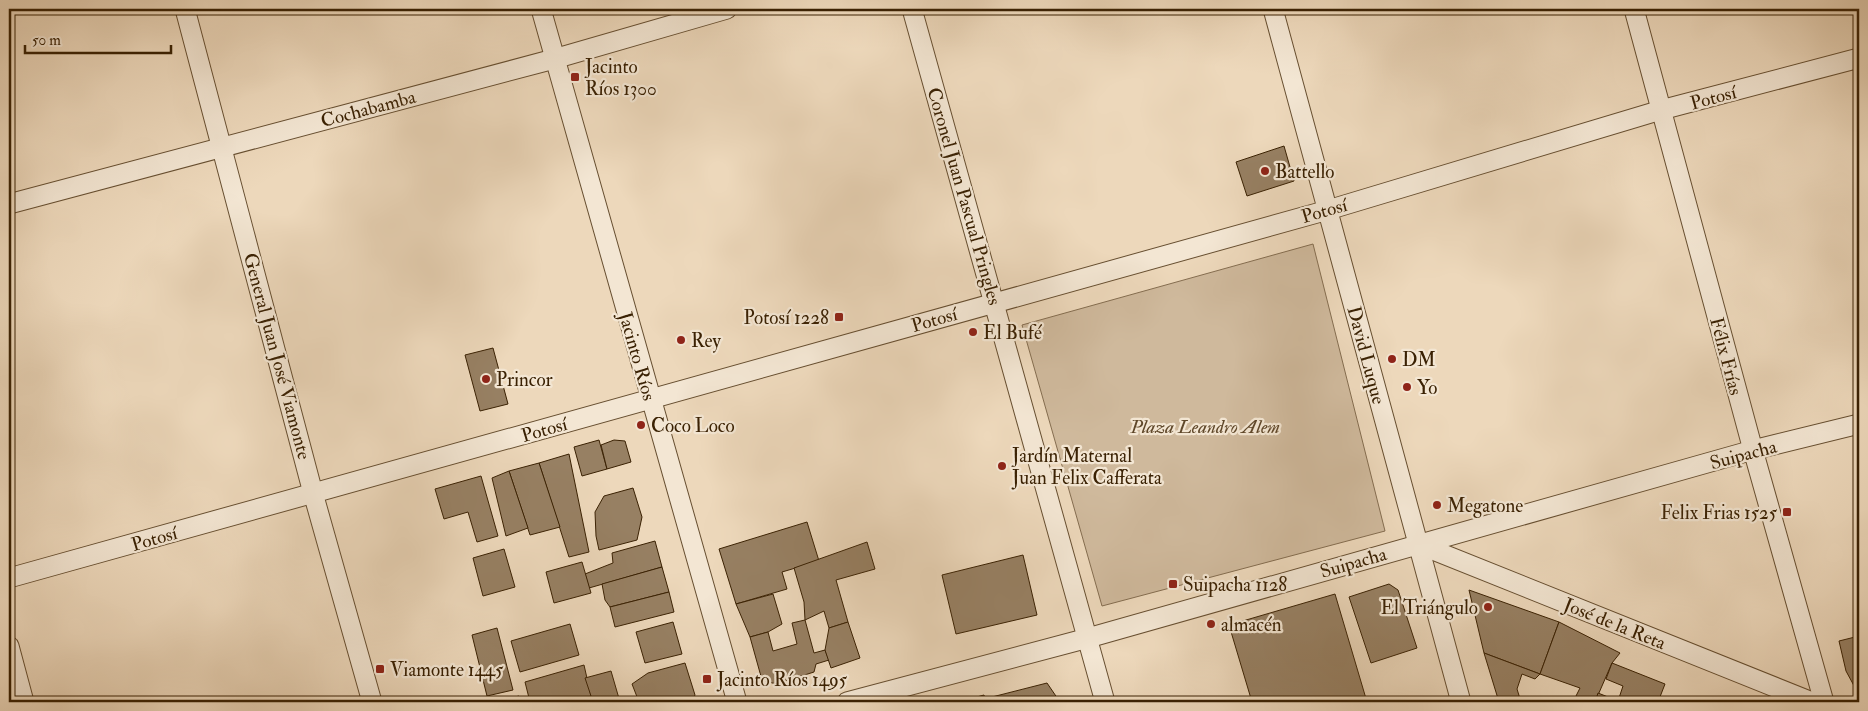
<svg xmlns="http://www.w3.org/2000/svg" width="1868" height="711" viewBox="0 0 1868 711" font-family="'IM FELL Double Pica',serif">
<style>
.green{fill:#cfb99c;stroke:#846d50}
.building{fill:#978063;stroke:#3a2103}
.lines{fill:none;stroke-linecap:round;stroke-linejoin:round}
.minor-casing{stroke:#674f31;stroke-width:21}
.minor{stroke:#f3e6d3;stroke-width:19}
.poi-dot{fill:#8f2418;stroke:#f3e6d3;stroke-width:2}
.labels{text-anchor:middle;stroke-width:4.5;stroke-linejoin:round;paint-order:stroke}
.poi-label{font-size:19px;fill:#3a2103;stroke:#f3e6d3;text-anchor:start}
.street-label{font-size:19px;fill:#3a2103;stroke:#f3e6d3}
.park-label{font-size:19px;font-style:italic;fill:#5f4729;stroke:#f3e6d3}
</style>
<rect width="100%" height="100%" fill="#edd8bb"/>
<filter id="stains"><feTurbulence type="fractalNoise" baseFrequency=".004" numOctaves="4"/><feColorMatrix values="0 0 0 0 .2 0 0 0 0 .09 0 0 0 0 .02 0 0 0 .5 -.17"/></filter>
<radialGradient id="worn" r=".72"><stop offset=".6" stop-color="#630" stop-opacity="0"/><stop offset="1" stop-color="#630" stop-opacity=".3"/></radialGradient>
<path class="green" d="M1313,244L1385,531L1102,606L1022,325Z"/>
<g class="building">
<path d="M1284,146L1294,181L1247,196L1236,162Z"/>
<path d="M493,348L508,404L480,411L465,355Z"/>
<path d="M599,440L607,469L582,476L574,447Z"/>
<path d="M614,440L625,441L631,462L607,469L601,445Z"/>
<path d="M569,454L589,552L569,557L539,463Z"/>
<path d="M539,463L560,527L530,535L509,471Z"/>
<path d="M509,471L528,528L506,536L492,478Z"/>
<path d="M481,476L498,536L477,542L468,512L444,519L435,489Z"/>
<path d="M633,488L642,517L637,540L599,550L596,536L595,512L604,496Z"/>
<path d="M807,522L819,561L782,572L787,589L736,604L719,549Z"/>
<path d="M655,541L662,567L589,588L585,574L613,563L612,553Z"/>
<path d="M867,542L875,569L836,580L848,622L829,628L824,611L805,620L804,602L794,568Z"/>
<path d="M504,549L515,587L483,596L473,558Z"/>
<path d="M1023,555L1037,615L956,634L942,575Z"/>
<path d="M582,562L591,593L554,603L546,572Z"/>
<path d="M662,567L669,592L610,607L605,600L602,584Z"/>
<path d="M1389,584L1398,590L1417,648L1371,663L1349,597Z"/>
<path d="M1469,590L1559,622L1540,674L1484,653Z"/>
<path d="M669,592L674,612L615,627L610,607Z"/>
<path d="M773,594L782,624L768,632L750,637L736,604Z"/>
<path d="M1335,594L1367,702H1252L1229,625Z"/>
<path d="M805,620L814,653L825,650L829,660L816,664L814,672L776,684L762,680L750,637L768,632L773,651L797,644L792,623Z"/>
<path d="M673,622L682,654L645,663L636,632Z"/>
<path d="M848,622L860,658L831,668L825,650L829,628Z"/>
<path d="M1559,622L1620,653L1612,663L1595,702H1573L1580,688L1540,674Z"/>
<path d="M570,624L579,655L520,672L511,641Z"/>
<path d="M497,628L513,690L487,696L472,635Z"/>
<path d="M1859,636V695L1846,671L1839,641Z"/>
<path d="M1484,653L1540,674L1535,679L1522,674L1517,689L1521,702H1499Z"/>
<path d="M685,663L695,695L692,702H639L632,684L648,673Z"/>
<path d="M1612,663L1665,684L1658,702H1595L1598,693L1618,701L1623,686L1606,679Z"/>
<path d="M584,665L591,696L571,702H530L525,682Z"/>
<path d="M611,671L620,702H593L585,678Z"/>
<path d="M1047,683L1060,702H993L992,697Z"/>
<path d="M984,695L986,702H958Z"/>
<path d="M519,696L520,702H493Z"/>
</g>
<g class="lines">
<defs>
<g id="minor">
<path d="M185,9L313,493L372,702"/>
<path d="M541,9L737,702"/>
<path d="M912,9L1105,702"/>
<path d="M1273,9L1461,702"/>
<path d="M1634,9L1753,450L1824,702"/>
<path d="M9,204L554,59L727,9"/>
<path d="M1418,544L1812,702"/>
<path d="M9,578L1328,210L1661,110L1859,58"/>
<path d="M9,646L24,702"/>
<path d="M847,702L1088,638L1753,450L1859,424"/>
</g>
</defs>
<use href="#minor" class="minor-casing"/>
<use href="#minor" class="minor"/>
</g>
<g class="poi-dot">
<rect x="570" y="72" width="10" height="10" rx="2.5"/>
<circle cx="1265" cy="171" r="5"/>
<rect x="834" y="312" width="10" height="10" rx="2.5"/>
<circle cx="973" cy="332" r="5"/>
<circle cx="681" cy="340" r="5"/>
<circle cx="1392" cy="359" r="5"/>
<circle cx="486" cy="379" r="5"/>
<circle cx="1407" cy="387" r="5"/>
<circle cx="641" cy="425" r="5"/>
<circle cx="1002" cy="466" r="5"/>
<circle cx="1437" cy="505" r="5"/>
<rect x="1782" y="507" width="10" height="10" rx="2.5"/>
<rect x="1168" y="579" width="10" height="10" rx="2.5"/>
<circle cx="1488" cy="607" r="5"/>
<circle cx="1211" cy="624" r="5"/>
<rect x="375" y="664" width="10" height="10" rx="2.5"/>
<rect x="702" y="674" width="10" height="10" rx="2.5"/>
</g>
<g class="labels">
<g class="poi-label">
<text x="585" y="73">Jacinto<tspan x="585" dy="22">Ríos 1300</tspan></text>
<text x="1275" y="178">Battello</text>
<text x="829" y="324" text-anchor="end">Potosí 1228</text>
<text x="983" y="339">El Bufé</text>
<text x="691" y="347">Rey</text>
<text x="1402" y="366">DM</text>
<text x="496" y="386">Princor</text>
<text x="1417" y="394">Yo</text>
<text x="651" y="432">Coco Loco</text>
<text x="1012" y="462">Jardín Maternal<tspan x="1012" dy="22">Juan Felix Cafferata</tspan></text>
<text x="1447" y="512">Megatone</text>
<text x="1777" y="519" text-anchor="end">Felix Frias 1525</text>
<text x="1183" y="591">Suipacha 1128</text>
<text x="1478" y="614" text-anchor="end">El Triángulo</text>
<text x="1221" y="631">almacén</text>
<text x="390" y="676">Viamonte 1445</text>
<text x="717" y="686">Jacinto Ríos 1495</text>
</g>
<g class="street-label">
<text transform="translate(1713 97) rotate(-15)" y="7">Potosí</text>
<text transform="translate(368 108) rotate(-15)" y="7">Cochabamba</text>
<text transform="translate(965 196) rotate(74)" y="7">Coronel Juan Pascual Pringles</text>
<text transform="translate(1324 210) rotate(-16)" y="7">Potosí</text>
<text transform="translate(934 319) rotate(-16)" y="7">Potosí</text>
<text transform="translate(1367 355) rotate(75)" y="7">David Luque</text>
<text transform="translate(278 356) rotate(75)" y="7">General Juan José Viamonte</text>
<text transform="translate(638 356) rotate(74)" y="7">Jacinto Ríos</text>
<text transform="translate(1727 356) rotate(75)" y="7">Félix Frías</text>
<text transform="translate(544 429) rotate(-16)" y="7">Potosí</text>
<text transform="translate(1743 454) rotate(-15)" y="7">Suipacha</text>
<text transform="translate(154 538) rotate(-16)" y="7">Potosí</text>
<text transform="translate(1353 562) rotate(-16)" y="7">Suipacha</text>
<text transform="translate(1615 623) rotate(22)" y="7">José de la Reta</text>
</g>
<g class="park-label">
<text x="1205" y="433">Plaza Leandro Alem</text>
</g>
</g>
<rect width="1868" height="711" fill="none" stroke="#edd8bb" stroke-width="30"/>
<rect x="10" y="10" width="1848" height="691" fill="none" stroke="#3a2103" stroke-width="2.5"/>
<rect x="15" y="15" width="1838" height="681" fill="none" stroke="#3a2103"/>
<path d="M25 45v8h146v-8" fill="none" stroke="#3a2103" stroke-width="2.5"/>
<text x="32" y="45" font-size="15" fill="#3a2103" stroke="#f3e6d3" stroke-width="4" paint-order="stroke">50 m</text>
<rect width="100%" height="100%" filter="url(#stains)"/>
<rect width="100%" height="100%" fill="url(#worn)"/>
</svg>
